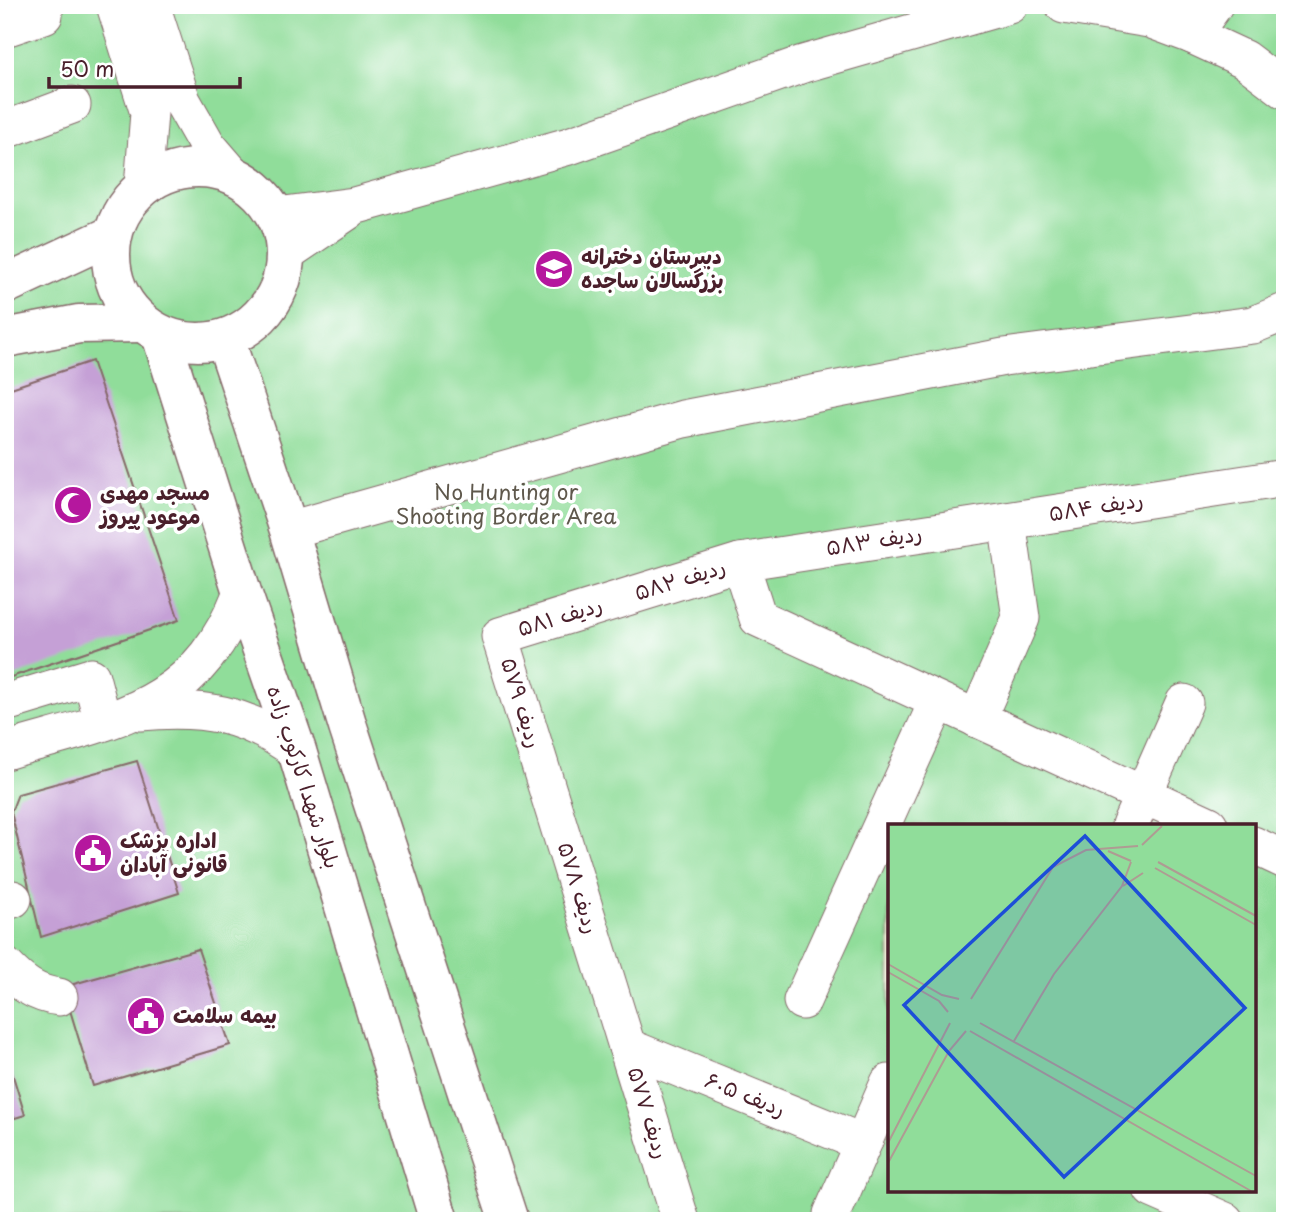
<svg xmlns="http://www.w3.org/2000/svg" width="1290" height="1226" viewBox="0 0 1290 1226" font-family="'Playpen Sans','Playpen Sans Arabic',sans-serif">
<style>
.green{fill:#90dd9a;stroke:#6d7e62;stroke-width:2;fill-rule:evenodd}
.building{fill:#c5a0d6}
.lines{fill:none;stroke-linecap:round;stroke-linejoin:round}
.minor-casing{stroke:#856768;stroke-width:39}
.major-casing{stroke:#856768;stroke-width:41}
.minor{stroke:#fff;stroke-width:37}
.major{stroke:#fff;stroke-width:38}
.labels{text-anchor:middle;stroke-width:7;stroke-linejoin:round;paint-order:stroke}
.poi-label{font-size:21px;font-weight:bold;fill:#4a1f2b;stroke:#fff;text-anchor:start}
.park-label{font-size:21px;fill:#5f584c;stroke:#fff}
.street-label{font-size:21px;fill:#4a1f2b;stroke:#fff}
.inset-road{fill:none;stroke:#af9b93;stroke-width:2}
.view{fill:#1d4ed8;fill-opacity:0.15;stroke:#1d4ed8;stroke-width:3.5}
.inset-edge{fill:none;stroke:#4a1f2b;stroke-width:3.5}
</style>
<rect width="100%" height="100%" fill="#fff"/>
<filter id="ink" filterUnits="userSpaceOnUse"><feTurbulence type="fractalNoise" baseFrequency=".0143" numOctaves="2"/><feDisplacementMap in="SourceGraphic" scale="14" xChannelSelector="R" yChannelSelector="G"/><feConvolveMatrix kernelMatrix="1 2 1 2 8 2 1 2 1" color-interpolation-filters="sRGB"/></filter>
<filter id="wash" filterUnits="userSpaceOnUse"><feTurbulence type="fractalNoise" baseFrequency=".00686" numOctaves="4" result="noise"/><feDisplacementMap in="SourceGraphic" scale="28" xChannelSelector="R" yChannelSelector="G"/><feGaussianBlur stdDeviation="1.57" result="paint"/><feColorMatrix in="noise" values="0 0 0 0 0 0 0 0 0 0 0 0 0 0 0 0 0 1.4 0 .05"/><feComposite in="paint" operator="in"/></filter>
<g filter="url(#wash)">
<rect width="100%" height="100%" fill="#f3edd8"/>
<path class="green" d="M5,5H1285V1221H5ZM889,825H1253V1189H889Z"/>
<g id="blocks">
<g class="building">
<path d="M92,361L179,620L5,679V390Z"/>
<path d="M137,761L179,893L41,937L11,812L18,794Z"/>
<path d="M198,949L230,1045L93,1086L63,987Z"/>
<path d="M6,1053L25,1115L5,1121V1054Z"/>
</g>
</g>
</g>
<g filter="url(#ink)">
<use href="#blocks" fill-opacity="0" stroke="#856768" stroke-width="2"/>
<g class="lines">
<defs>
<g id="minor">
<path d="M115,5L149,113L143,187"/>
<path d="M151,5L182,101L207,145L232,174"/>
<path d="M1064,5L1149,19L1192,35L1244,59L1285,90"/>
<path d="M5,28L44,15"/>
<path d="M1192,35L1214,5"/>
<path d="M5,130L72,105"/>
<path d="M277,216L354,206L569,146L803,64L1009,5"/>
<path d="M286,253L348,211"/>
<path d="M289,530L683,419L1004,357L1253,325L1285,312"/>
<path d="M740,562L758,618L1209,825"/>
<path d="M5,703L91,677L103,722"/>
<path d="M140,712C204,706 245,713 297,751"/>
<path d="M977,719L1021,618L1007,521"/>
<path d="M5,751C116,718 195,712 242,592"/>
<path d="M1130,825L1184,703"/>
<path d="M1253,845L1285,860"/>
<path d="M5,901L13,899"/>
<path d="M5,966C21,983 35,994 59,997"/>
<path d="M802,1001L938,701"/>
<path d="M627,1047L863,1143"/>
<path d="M1152,1189L1225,1221"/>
<path d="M832,1214L889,1083"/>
<path d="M681,1221L500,636L740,562L1285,478"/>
</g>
<g id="major">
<circle cx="198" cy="255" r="87"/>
<path d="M5,285L112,235"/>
<path d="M161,335L242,592L297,751L439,1221"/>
<path d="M5,338L79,324L142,323"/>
<path d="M225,339L289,530L348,727L509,1221"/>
</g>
</defs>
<use href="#minor" class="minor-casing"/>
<use href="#major" class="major-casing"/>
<use href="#minor" class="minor"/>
<use href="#major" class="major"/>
</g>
</g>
<defs>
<symbol id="school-disc" viewBox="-11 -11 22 22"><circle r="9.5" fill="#b5179e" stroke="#fff"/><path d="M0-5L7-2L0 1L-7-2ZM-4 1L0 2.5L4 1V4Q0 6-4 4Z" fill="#fff"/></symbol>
<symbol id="mosque-disc" viewBox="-11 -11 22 22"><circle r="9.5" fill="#b5179e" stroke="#fff"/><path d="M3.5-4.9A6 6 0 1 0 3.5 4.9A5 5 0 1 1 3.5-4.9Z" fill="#fff"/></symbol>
<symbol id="civic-disc" viewBox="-11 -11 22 22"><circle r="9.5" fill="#b5179e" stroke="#fff"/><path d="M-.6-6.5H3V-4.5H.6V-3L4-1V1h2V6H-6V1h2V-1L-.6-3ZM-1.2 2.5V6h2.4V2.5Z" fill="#fff"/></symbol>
</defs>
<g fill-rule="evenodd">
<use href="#school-disc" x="532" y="247" width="44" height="44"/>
<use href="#mosque-disc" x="51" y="483" width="44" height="44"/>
<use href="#civic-disc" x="71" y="831" width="44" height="44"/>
<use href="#civic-disc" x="124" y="994" width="44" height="44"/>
</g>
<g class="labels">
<g class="poi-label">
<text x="581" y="264">دبیرستان دخترانه<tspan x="581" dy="24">بزرگسالان ساجده</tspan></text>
<text x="100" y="500">مسجد مهدی<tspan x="100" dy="24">موعود پیروز</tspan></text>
<text x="120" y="848">اداره پزشک<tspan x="120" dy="24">قانونی آبادان</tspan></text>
<text x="173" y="1023">بیمه سلامت</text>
</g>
<g class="park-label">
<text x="506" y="500">No Hunting or<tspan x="506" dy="24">Shooting Border Area</tspan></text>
</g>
<g class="street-label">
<text transform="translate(1096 507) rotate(-9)" y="7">ردیف ۵۸۴</text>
<text transform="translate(874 541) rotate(-9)" y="7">ردیف ۵۸۳</text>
<text transform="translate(680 580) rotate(-17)" y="7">ردیف ۵۸۲</text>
<text transform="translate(560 617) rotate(-17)" y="7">ردیف ۵۸۱</text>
<text transform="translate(521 703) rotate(73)" y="7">ردیف ۵۷۹</text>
<text transform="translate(303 777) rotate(72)" y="7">بلوار شهدا کارکوب زاده</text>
<text transform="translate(578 888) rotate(73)" y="7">ردیف ۵۷۸</text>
<text transform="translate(745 1095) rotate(22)" y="7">ردیف ۶۰۵</text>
<text transform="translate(648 1113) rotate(73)" y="7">ردیف ۵۷۷</text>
</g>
</g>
<g transform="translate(888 824)">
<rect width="368" height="368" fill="#f3edd8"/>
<path d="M0,1H367V367H0Z" fill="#90dd9a"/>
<path class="inset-road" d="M254,21L274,2M220,27L243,37M270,38L368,92M267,44L368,101M235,62L255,49M0,140L54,171L71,175M0,148L51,177L60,188M83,175L165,43L198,26L250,22M92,199L368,352M82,207L363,367M126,217L166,150L234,62L243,38M0,319L62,199M0,339L61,227L78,207"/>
<path class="view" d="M197,12L357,184L176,353L16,181Z"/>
<rect width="368" height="368" class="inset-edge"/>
</g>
<rect width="1290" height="1226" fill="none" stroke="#fff" stroke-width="28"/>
<path d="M49 77v10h191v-10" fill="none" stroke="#4a1f2b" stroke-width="3.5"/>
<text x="60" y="77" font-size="21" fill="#4a1f2b" stroke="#ffffff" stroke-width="5" paint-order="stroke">50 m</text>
</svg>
